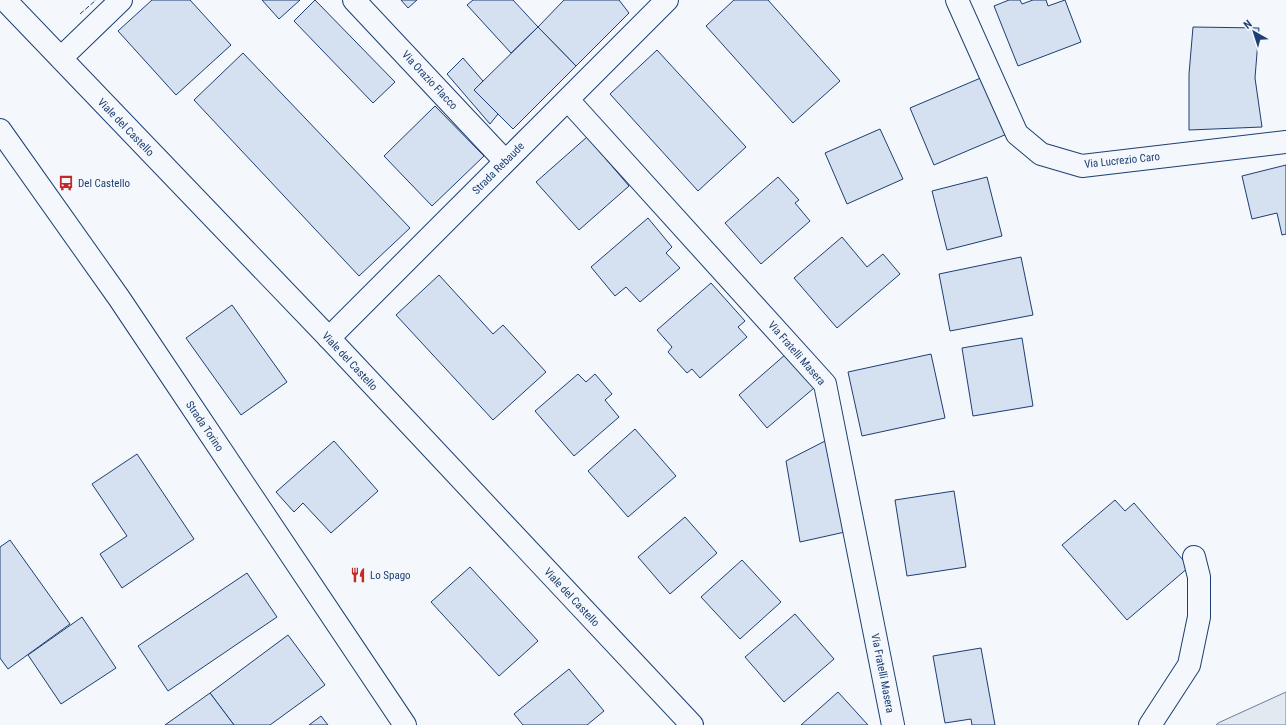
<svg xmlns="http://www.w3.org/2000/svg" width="1286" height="725" viewBox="0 0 1286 725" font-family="'Roboto Condensed',sans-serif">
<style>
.green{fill:#e3e9f0;stroke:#687fa3}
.building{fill:#d5e0f0;stroke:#1d3f73}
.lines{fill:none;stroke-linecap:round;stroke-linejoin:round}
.street-casing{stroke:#1d3f73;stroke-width:24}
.secondary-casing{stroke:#1d3f73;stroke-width:24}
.street{stroke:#f4f7fb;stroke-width:22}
.secondary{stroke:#f4f7fb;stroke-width:22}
.fence{stroke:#1d3f73;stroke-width:1;stroke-dasharray:5 2;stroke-linecap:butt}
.labels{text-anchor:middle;stroke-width:3;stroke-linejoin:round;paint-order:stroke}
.street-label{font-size:11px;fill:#1d3f73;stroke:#f4f7fb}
.poi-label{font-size:11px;fill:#1d3f73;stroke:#f4f7fb;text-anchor:start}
</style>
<rect width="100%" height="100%" fill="#f4f7fb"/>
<path class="green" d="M1286,692V725H1216L1218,723Z"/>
<g class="building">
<path d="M152,0H190L231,45L176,95L118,31Z"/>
<path d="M262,0H300L279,19Z"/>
<path d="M315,0L395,82L373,103L294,21Z"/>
<path d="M401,0H417L408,8Z"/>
<path d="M473,0H513L538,27L511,53L467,5Z"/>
<path d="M564,0H619L629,13L576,66L538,27Z"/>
<path d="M734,0H768L840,81L793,123L706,26Z"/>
<path d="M1009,0H1020L1022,4L1033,0H1046L1048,6L1065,0L1081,42L1018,66L994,6Z"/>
<path d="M538,27L576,66L513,129L474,90Z"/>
<path d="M1193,27L1259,28L1255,78L1262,127L1189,130V74Z"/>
<path d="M657,50L746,147L698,191L610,94Z"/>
<path d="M243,53L410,228L359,276L194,100Z"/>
<path d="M463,58L483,81L474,90L498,114L490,124L447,74Z"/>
<path d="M983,77L1007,134L934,165L910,108Z"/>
<path d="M435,106L484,156L432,206L384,156Z"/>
<path d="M880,129L903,179L847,204L825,153Z"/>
<path d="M587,137L629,186L579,230L536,182Z"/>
<path d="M1286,165V234L1282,235L1277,213L1252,219L1242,176Z"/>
<path d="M778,177L799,200L795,203L810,221L761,264L725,223Z"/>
<path d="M987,177L1002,236L947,250L932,191Z"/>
<path d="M648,218L672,247L666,253L680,268L640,302L626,287L615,296L591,267Z"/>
<path d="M842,237L867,267L883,254L900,274L837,328L794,278Z"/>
<path d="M1021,257L1033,315L950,331L939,274Z"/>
<path d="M439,275L493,334L503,325L546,372L493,420L396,315Z"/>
<path d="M711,283L745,321L738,327L747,337L700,378L692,369L687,373L668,352L672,347L657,330Z"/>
<path d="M232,305L287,382L241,415L186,338Z"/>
<path d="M1022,338L1033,406L973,416L962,348Z"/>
<path d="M786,354L814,388L767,428L739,395Z"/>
<path d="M931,354L945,418L862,436L848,372Z"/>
<path d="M578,374L586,382L595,374L612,394L605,400L619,417L574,456L535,411Z"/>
<path d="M635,429L676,476L628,517L588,471Z"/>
<path d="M827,440L845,532L800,542L786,461Z"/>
<path d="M334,441L378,491L331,533L303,503L294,512L276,492Z"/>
<path d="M137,454L194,539L122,588L100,554L127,536L92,484Z"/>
<path d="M954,491L966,567L907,576L895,500Z"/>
<path d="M1115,500L1125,511L1134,503L1189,567L1127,620L1062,545Z"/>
<path d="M685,517L717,553L670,594L638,557Z"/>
<path d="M10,540L70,624L8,669L0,658V547Z"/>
<path d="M742,560L781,602L740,639L701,597Z"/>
<path d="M470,567L538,641L499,676L431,602Z"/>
<path d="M247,573L277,617L168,691L138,646Z"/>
<path d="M795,614L834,659L784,702L745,657Z"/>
<path d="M82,617L116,668L61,704L28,655Z"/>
<path d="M288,635L325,685L270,725H234L210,693Z"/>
<path d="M981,648L995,725H972L971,719L945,723L933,656Z"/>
<path d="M569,669L604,711L587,725H523L514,714Z"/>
<path d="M838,692L868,725H801Z"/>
<path d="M210,693L234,725H165Z"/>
<path d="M321,716L328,725H309Z"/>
</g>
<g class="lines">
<defs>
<g id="street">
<path d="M354,0L505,161"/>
<path d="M957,0L1017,134L1041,154L1082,166L1286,142"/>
<path d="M61,58L121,0"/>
<path d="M568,100L825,384L893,725"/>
<path d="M329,338L667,0"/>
<path d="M1150,725L1189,665L1199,617V577L1194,557"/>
</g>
<g id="secondary">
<path d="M5,0L329,338L692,725"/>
<path d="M0,130L119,298L405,725"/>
</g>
</defs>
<use href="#street" class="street-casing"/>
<use href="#secondary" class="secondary-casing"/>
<use href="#street" class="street"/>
<use href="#secondary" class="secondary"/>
<path class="fence" d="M80,14L96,0"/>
</g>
<defs>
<symbol id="bus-bare" viewBox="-9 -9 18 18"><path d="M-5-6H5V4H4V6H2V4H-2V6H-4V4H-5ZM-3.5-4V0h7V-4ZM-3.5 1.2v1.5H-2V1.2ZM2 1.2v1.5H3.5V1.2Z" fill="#c62828" stroke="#f4f7fb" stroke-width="2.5" paint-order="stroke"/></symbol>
<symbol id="restaurant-bare" viewBox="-9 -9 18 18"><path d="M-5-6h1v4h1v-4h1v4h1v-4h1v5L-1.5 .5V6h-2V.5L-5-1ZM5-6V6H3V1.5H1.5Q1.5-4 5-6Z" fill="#c62828" stroke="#f4f7fb" stroke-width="2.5" paint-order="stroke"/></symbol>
</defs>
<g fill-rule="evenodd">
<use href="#bus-bare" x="55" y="172" width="22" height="22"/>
<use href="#restaurant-bare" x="347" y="564" width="22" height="22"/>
</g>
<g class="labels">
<g class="street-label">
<text transform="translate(430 80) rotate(47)" y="4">Via Orazio Flacco</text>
<text transform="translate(126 127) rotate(46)" y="4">Viale del Castello</text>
<text transform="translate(1122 160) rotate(-6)" y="4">Via Lucrezio Caro</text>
<text transform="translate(498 168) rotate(-45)" y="4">Strada Rebaude</text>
<text transform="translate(797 353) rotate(49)" y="4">Via Fratelli Masera</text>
<text transform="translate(350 361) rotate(47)" y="4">Viale del Castello</text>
<text transform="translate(205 426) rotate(56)" y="4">Strada Torino</text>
<text transform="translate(572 597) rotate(47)" y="4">Viale del Castello</text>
<text transform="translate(883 673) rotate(79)" y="4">Via Fratelli Masera</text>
</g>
<g class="poi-label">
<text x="78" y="187">Del Castello</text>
<text x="370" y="579">Lo Spago</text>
</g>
</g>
<g transform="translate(1254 32) rotate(321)" stroke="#f4f7fb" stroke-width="3" paint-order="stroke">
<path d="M0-3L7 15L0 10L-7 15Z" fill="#1d3f73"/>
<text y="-6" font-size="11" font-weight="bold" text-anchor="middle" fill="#1d3f73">N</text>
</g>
</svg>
